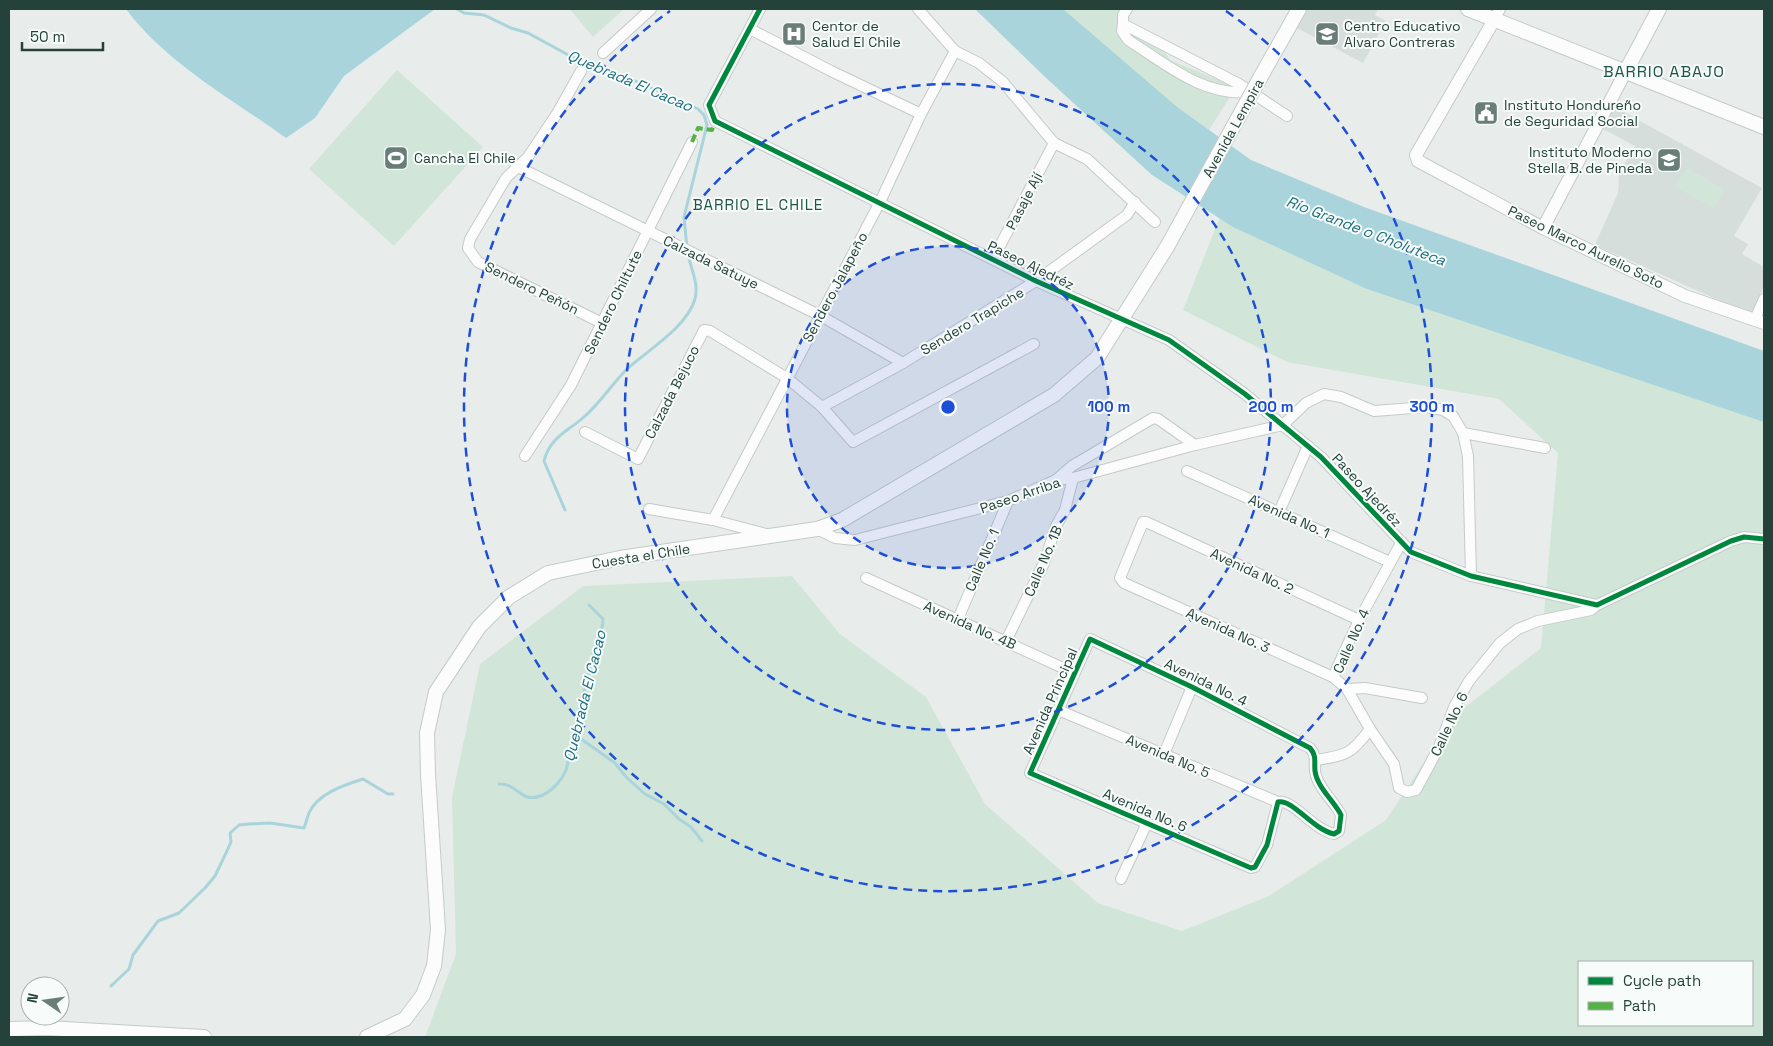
<svg xmlns="http://www.w3.org/2000/svg" width="1773" height="1046" viewBox="0 0 1773 1046" font-family="'Space Grotesk',sans-serif">
<style>
.built{fill:#d6dedb}
.green{fill:#d1e6d8;fill-rule:evenodd}
.water{fill:#a9d4db}
.lines{fill:none;stroke-linecap:round;stroke-linejoin:round}
.stream{stroke:#a9d4db;stroke-width:3}
.minor-casing{stroke:#c5cac8;stroke-width:12}
.tertiary-casing{stroke:#c5cac8;stroke-width:14}
.secondary-casing{stroke:#c3cbc8;stroke-width:16}
.minor{stroke:#fcfcfc;stroke-width:10}
.tertiary{stroke:#fcfcfc;stroke-width:12}
.secondary{stroke:#fcfcfc;stroke-width:14}
.secondary-bridge-casing{stroke:#c3cbc8;stroke-width:16;stroke-linecap:butt}
.secondary-bridge{stroke:#fcfcfc;stroke-width:14}
.quiet{stroke:#55b346;stroke-width:4;stroke-dasharray:8 4;stroke-linecap:butt}
.cycleway-casing{stroke:#f7fbf9;stroke-width:8}
.cycleway{stroke:#00873e;stroke-width:5}
.ring{fill:none;stroke:#1d4ed8;stroke-width:2.5;stroke-dasharray:9 6}
.labels{text-anchor:middle;stroke-width:4;stroke-linejoin:round;paint-order:stroke}
.poi-label{font-size:14px;fill:#24423a;stroke:#f7fbf9;text-anchor:start}
.street-label{font-size:14px;fill:#24423a;stroke:#f7fbf9}
.water-label{font-size:15px;font-style:italic;fill:#1c6f80;stroke:#f7fbf9}
.neighbourhood-label{font-size:15px;letter-spacing:1px;fill:#1f5548;stroke:#f7fbf9}
.quarter-label{font-size:16px;letter-spacing:1px;fill:#1f5548;stroke:#f7fbf9}
.centre{fill:#1d4ed8;stroke:#f7fbf9;stroke-width:2.5}
.ring-label{font-size:15px;text-anchor:middle;font-weight:bold;fill:#1d4ed8;stroke:#f7fbf9;stroke-width:4;stroke-linejoin:round;paint-order:stroke}
</style>
<rect width="100%" height="100%" fill="#e8edeb"/>
<g class="built">
<path d="M1307,9H1378L1375,15L1386,21L1363,63L1297,28Z"/>
<path d="M1613,106L1762,188L1734,236L1748,244L1742,254L1764,267V285L1752,315L1595,245L1618,193L1619,174L1635,146L1601,128Z"/>
</g>
<g class="green">
<path d="M570,9H624L593,37Z"/>
<path d="M1041,9H1123L1131,24L1158,41L1170,60L1236,87L1199,146Z"/>
<path d="M397,70L483,147L394,246L309,169Z"/>
<path d="M1687,168L1724,189L1714,208L1675,187Z"/>
<path d="M1227,199L1764,374V1037H425L456,954L452,797L480,664L583,586L792,576L840,634L926,697L985,804L1098,903L1182,931L1269,896L1386,820L1455,715L1541,648L1558,453L1499,399L1287,362L1183,310ZM1579,962H1752V1025H1579Z"/>
</g>
<g class="water">
<path d="M126,9H435L344,76L315,118L286,138C232,99 166,63 126,9Z"/>
<path d="M975,9H1063L1177,107L1251,160L1364,207L1764,351V422L1367,289L1233,227L1152,175L1044,76Z"/>
</g>
<g class="lines">
<g class="stream">
<path d="M457,9L464,13L484,15L511,28L528,33L572,57L633,80L698,109L704,115L707,125L684,217L687,248"/>
<path d="M565,510L544,461C550,437 567,432 584,417C600,403 612,384 627,369C648,350 687,327 695,299C699,283 691,270 688,254"/>
<path d="M574,734L615,763L626,777L645,794L664,804L679,819L691,827L702,841"/>
<path d="M499,784C519,783 520,805 543,795C553,790 562,780 566,770C569,761 569,752 571,744C578,716 585,690 591,662C594,646 603,635 603,619L589,605"/>
<path d="M111,986L129,969L133,955L158,921L179,913L205,888L215,876L227,851L231,842L230,833L239,825L248,824L270,823L304,828C306,823 307,818 309,813C317,794 344,785 363,779L388,794H393"/>
</g>
<defs>
<g id="minor">
<path d="M760,9L709,105L715,121L1036,281L1169,340L1245,394L1321,457L1411,552L1471,576L1597,605L1731,541L1744,537L1764,539"/>
<path d="M918,9L955,51L979,63L1003,82L1054,143L1087,159L1155,222"/>
<path d="M1127,9L1123,15V24L1239,84L1287,116"/>
<path d="M1494,20L1500,9"/>
<path d="M1123,24L1122,31L1128,40C1166,64 1203,97 1251,92"/>
<path d="M750,29L831,71L921,114"/>
<path d="M603,53L651,9"/>
<path d="M581,71L558,112L528,157L506,178L470,239L468,248L478,262L602,323"/>
<path d="M516,166L821,316L903,363"/>
<path d="M993,259L1054,143"/>
<path d="M1755,319L1764,299"/>
<path d="M822,407L903,363L1036,281L1127,215L1135,202"/>
<path d="M585,432L638,459L704,330L710,331L787,378L822,407L853,442L1034,344"/>
<path d="M1463,433L1545,448"/>
<path d="M525,456L571,385L692,142"/>
<path d="M1187,471L1390,562"/>
<path d="M1056,480L1072,466L1153,418L1158,419L1195,445"/>
<path d="M649,509L713,520L766,534"/>
<path d="M1279,512L1308,446"/>
<path d="M713,520L880,202L921,114L955,51"/>
<path d="M817,529L835,538L855,540L1008,501L1056,480L1073,478L1195,445L1283,425L1306,403L1324,394L1341,397L1374,411L1426,407L1443,410L1453,416L1463,433L1468,456L1471,576"/>
<path d="M866,578L1074,673"/>
<path d="M958,619L1008,501"/>
<path d="M1090,639L1192,687L1310,748C1317,756 1314,762 1315,771C1317,787 1334,801 1341,815L1339,831L1334,834C1312,829 1293,799 1278,802L1267,845L1255,867L1251,868L1030,773Z"/>
<path d="M1006,641L1044,563L1056,526L1065,510L1073,478"/>
<path d="M1333,677L1124,583L1120,578L1143,522H1146L1359,620"/>
<path d="M1347,689L1365,688L1422,698"/>
<path d="M1058,710L1278,802"/>
<path d="M1370,729L1394,764L1399,788L1407,792L1416,790L1439,747L1454,707L1469,681L1500,643L1518,629L1538,621L1591,610L1597,605"/>
<path d="M1164,754L1192,687"/>
<path d="M1316,760C1346,755 1351,755 1370,729L1347,689L1333,677L1359,620L1401,543"/>
<path d="M1121,879L1147,823"/>
</g>
<g id="tertiary">
<path d="M1494,20L1416,155L1418,161L1543,228L1685,296L1764,323"/>
<path d="M1543,228L1626,71"/>
</g>
<g id="secondary">
<path d="M1468,9L1764,127"/>
<path d="M1626,71L1659,9"/>
<path d="M1260,78L1299,9"/>
<path d="M9,1029L47,1028L204,1037"/>
<path d="M367,1037L405,1019L423,995L434,966L438,930L428,774L427,733L436,692L479,627L509,597L548,573L620,558L817,529L842,520L1054,395L1097,358L1167,247"/>
</g>
</defs>
<use href="#minor" class="minor-casing"/>
<use href="#tertiary" class="tertiary-casing"/>
<use href="#secondary" class="secondary-casing"/>
<use href="#minor" class="minor"/>
<use href="#tertiary" class="tertiary"/>
<use href="#secondary" class="secondary"/>
<defs>
<path id="secondary-bridge" d="M1167,247L1260,78"/>
</defs>
<use href="#secondary-bridge" class="secondary-bridge-casing"/>
<use href="#secondary-bridge" class="secondary-bridge"/>
<path class="quiet" d="M692,142L698,128L712,130L715,121"/>
<defs>
<g id="cycleway">
<path d="M760,9L709,105L715,121L1036,281L1169,340L1245,394L1321,457L1411,552L1471,576L1597,605L1731,541L1744,537L1764,539"/>
<path d="M1090,639L1192,687L1310,748C1317,756 1314,762 1315,771C1317,787 1334,801 1341,815L1339,831L1334,834C1312,829 1293,799 1278,802L1267,845L1255,867L1251,868L1030,773Z"/>
</g>
</defs>
<use href="#cycleway" class="cycleway-casing"/>
<use href="#cycleway" class="cycleway"/>
</g>
<circle cx="948" cy="407" r="161" fill="#1d4ed8" fill-opacity=".12"/>
<g class="ring">
<circle cx="948" cy="407" r="161"/>
<circle cx="948" cy="407" r="323"/>
<path d="M1226 11A484 484 0 1 1 670 11"/>
</g>
<defs>
<symbol id="hospital-square" viewBox="-11 -11 22 22"><rect x="-9" y="-9" width="18" height="18" rx="4" fill="#697e78" stroke="#f7fbf9"/><path d="M-5-5h3v3.5h4V-5h3V5h-3V1.5h-4V5h-3Z" fill="#fff"/></symbol>
<symbol id="school-square" viewBox="-11 -11 22 22"><rect x="-9" y="-9" width="18" height="18" rx="4" fill="#697e78" stroke="#f7fbf9"/><path d="M0-5L7-2L0 1L-7-2ZM-4 1L0 2.5L4 1V4Q0 6-4 4Z" fill="#fff"/></symbol>
<symbol id="civic-square" viewBox="-11 -11 22 22"><rect x="-9" y="-9" width="18" height="18" rx="4" fill="#697e78" stroke="#f7fbf9"/><path d="M-.6-6.5H3V-4.5H.6V-3L4-1V1h2V6H-6V1h2V-1L-.6-3ZM-1.2 2.5V6h2.4V2.5Z" fill="#fff"/></symbol>
<symbol id="stadium-square" viewBox="-11 -11 22 22"><rect x="-9" y="-9" width="18" height="18" rx="4" fill="#697e78" stroke="#f7fbf9"/><path d="M0-5a6.5 5 0 1 0 0 10a6.5 5 0 1 0 0-10ZM-3.5-1.8h7v3.6h-7Z" fill="#fff"/></symbol>
</defs>
<g fill-rule="evenodd">
<use href="#hospital-square" x="780" y="20" width="28" height="28"/>
<use href="#school-square" x="1313" y="20" width="28" height="28"/>
<use href="#civic-square" x="1472" y="99" width="28" height="28"/>
<use href="#stadium-square" x="382" y="144" width="28" height="28"/>
<use href="#school-square" x="1655" y="146" width="28" height="28"/>
</g>
<g class="labels">
<g class="poi-label">
<text x="812" y="31">Centor de<tspan x="812" dy="16">Salud El Chile</tspan></text>
<text x="1344" y="31">Centro Educativo<tspan x="1344" dy="16">Alvaro Contreras</tspan></text>
<text x="1504" y="110">Instituto Hondureño<tspan x="1504" dy="16">de Seguridad Social</tspan></text>
<text x="1652" y="157" text-anchor="end">Instituto Moderno<tspan x="1652" dy="16">Stella B. de Pineda</tspan></text>
<text x="414" y="163">Cancha El Chile</text>
</g>
<g class="street-label">
<text transform="translate(1233 128) rotate(-61)" y="5">Avenida Lempira</text>
<text transform="translate(1024 201) rotate(-63)" y="5">Pasaje Ají</text>
<text transform="translate(1586 247) rotate(26)" y="5">Paseo Marco Aurelio Soto</text>
<text transform="translate(711 262) rotate(26)" y="5">Calzada Satuye</text>
<text transform="translate(1031 265) rotate(26)" y="5">Paseo Ajedréz</text>
<text transform="translate(835 287) rotate(-62)" y="5">Sendero Jalapeño</text>
<text transform="translate(532 288) rotate(26)" y="5">Sendero Peñón</text>
<text transform="translate(613 302) rotate(-64)" y="5">Sendero Chiltute</text>
<text transform="translate(972 321) rotate(-31)" y="5">Sendero Trapiche</text>
<text transform="translate(672 392) rotate(-63)" y="5">Calzada Bejuco</text>
<text transform="translate(1367 490) rotate(47)" y="5">Paseo Ajedréz</text>
<text transform="translate(1020 495) rotate(-19)" y="5">Paseo Arriba</text>
<text transform="translate(1289 516) rotate(24)" y="5">Avenida No. 1</text>
<text transform="translate(641 556) rotate(-9)" y="5">Cuesta el Chile</text>
<text transform="translate(982 560) rotate(-67)" y="5">Calle No. 1</text>
<text transform="translate(1043 561) rotate(-67)" y="5">Calle No. 1B</text>
<text transform="translate(1252 571) rotate(25)" y="5">Avenida No. 2</text>
<text transform="translate(970 625) rotate(24)" y="5">Avenida No. 4B</text>
<text transform="translate(1228 630) rotate(24)" y="5">Avenida No. 3</text>
<text transform="translate(1351 641) rotate(-66)" y="5">Calle No. 4</text>
<text transform="translate(1206 682) rotate(26)" y="5">Avenida No. 4</text>
<text transform="translate(1050 701) rotate(-66)" y="5">Avenida Principal</text>
<text transform="translate(1449 724) rotate(-65)" y="5">Calle No. 6</text>
<text transform="translate(1168 756) rotate(23)" y="5">Avenida No. 5</text>
<text transform="translate(1145 810) rotate(23)" y="5">Avenida No. 6</text>
</g>
<g class="water-label">
<text transform="translate(630 81) rotate(23)" y="5">Quebrada El Cacao</text>
<text transform="translate(1366 231) rotate(21)" y="5">Río Grande o Choluteca</text>
<text transform="translate(585 696) rotate(-76)" y="5">Quebrada El Cacao</text>
</g>
<g class="neighbourhood-label">
<text x="758" y="210">BARRIO EL CHILE</text>
</g>
<g class="quarter-label">
<text x="1664" y="77">BARRIO ABAJO</text>
</g>
</g>
<circle cx="948" cy="407" r="8" class="centre"/>
<g class="ring-label">
<text x="1109" y="412">100 m</text>
<text x="1271" y="412">200 m</text>
<text x="1432" y="412">300 m</text>
</g>
<rect width="1773" height="1046" fill="none" stroke="#24423a" stroke-width="20"/>
<rect x="1578" y="961" width="175" height="65" fill="#f7fbf9" stroke="#a3b1ad"/>
<rect x="1588" y="977" width="25" height="8" fill="#00873e" stroke="#a3b1ad"/>
<text x="1623" y="986" font-size="15" fill="#24423a">Cycle path</text>
<rect x="1588" y="1002" width="25" height="8" fill="#55b346" stroke="#a3b1ad"/>
<text x="1623" y="1011" font-size="15" fill="#24423a">Path</text>
<g transform="translate(45 1001) rotate(283)"><circle r="24" fill="#f7fbf9" stroke="#a3b1ad"/>
<path d="M0-4L9 19L0 12L-9 19Z" fill="#697e78"/>
<text y="-8" font-size="14" font-weight="bold" text-anchor="middle" fill="#24423a">N</text>
</g>
<path d="M22 42v8h81v-8" fill="none" stroke="#24423a" stroke-width="2.5"/>
<text x="30" y="42" font-size="15" fill="#24423a" stroke="#f7fbf9" stroke-width="4" paint-order="stroke">50 m</text>
</svg>
